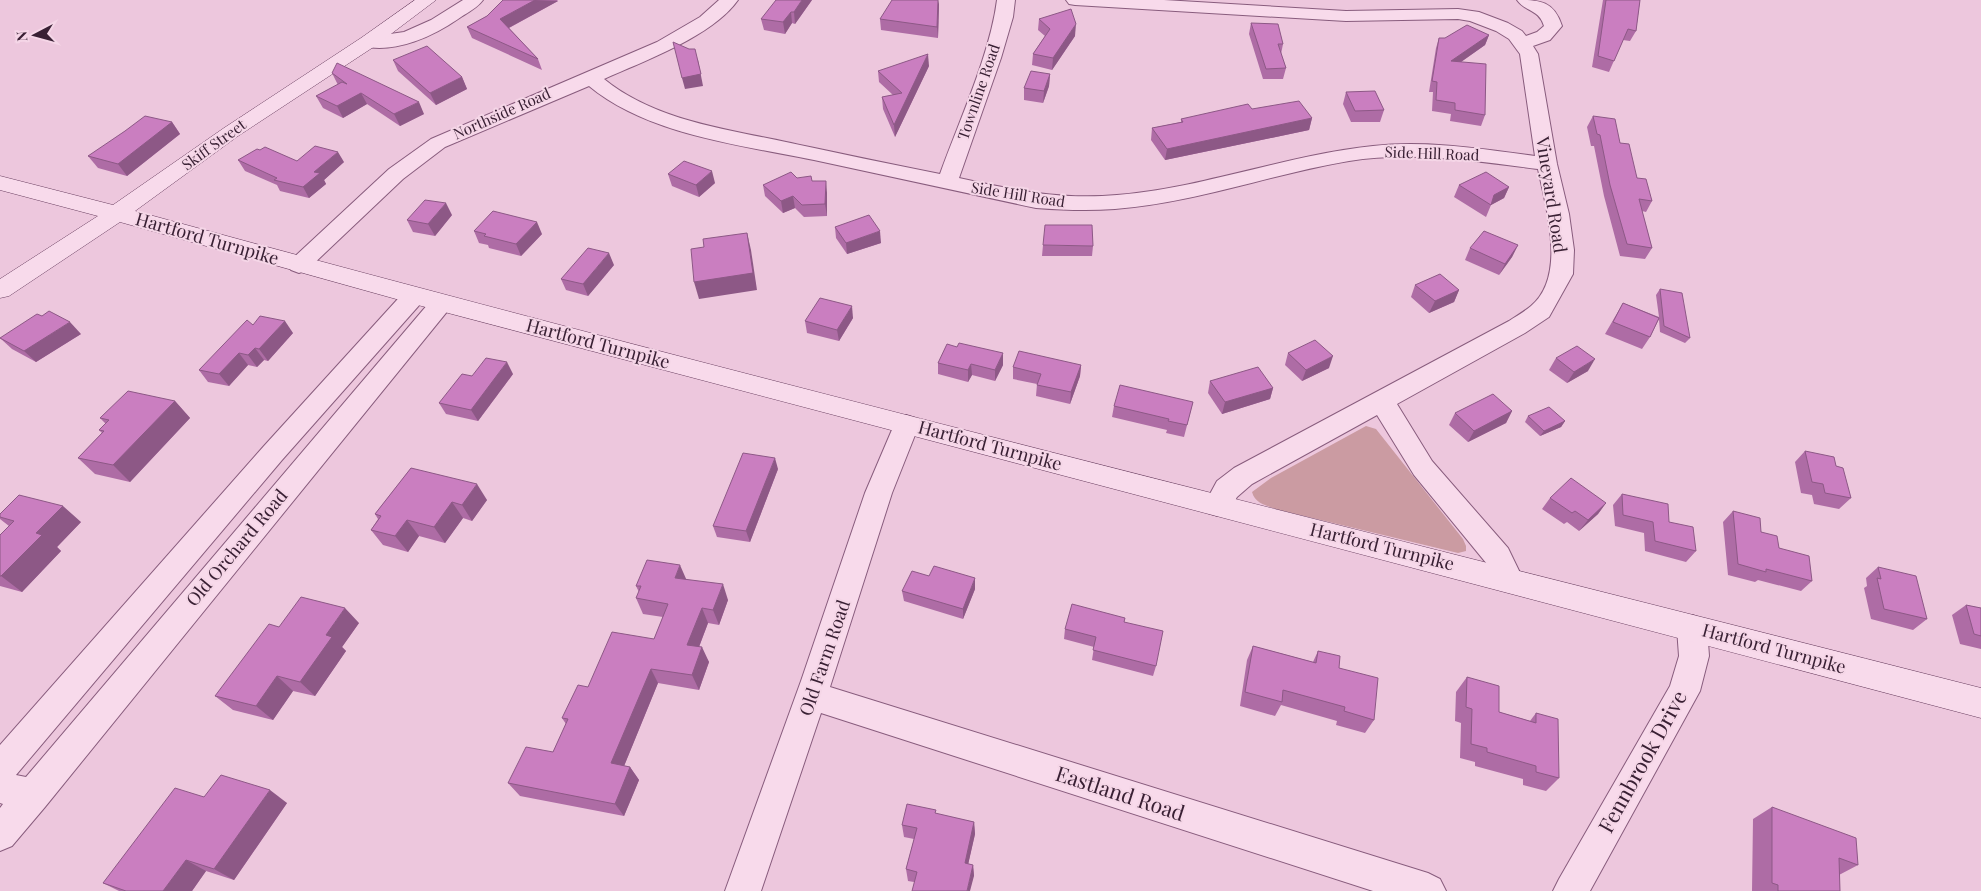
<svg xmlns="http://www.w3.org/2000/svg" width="1981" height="891" viewBox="0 0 1981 891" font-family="'Playfair Display',serif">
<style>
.green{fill:#cb9ba2}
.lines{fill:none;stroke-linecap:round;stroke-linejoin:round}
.minor-casing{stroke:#885c7d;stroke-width:2}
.secondary-casing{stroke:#6a4061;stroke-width:1}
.minor{fill:#f8daeb;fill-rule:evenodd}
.secondary{fill:#f8daeb;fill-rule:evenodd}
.wall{fill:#ae6ca5}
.shaded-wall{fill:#8d5886}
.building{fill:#ca7ec0;stroke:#8d5886}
.labels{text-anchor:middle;stroke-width:4;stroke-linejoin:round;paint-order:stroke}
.far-street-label{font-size:15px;fill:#392034;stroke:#f5d6e7}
.street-label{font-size:18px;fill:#392034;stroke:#f5d6e7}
.near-street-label{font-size:21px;fill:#392034;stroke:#f5d6e7}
</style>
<rect width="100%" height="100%" fill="#edc7dd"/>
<path class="green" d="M1366,426L1376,429L1463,539L1466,546V551L1458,553L1275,509C1265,505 1255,503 1252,492L1271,478Z"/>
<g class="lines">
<defs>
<g id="minor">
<path d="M463,0H483C478,7 469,12 461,17C434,36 396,54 362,46L359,42L362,38L404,32L431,20Z"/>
<path d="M719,0H738C713,36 644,61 604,79C654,120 725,129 786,142C838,153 889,164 940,174C959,121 990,55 997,0H1015L1013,17L1001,58L959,178C1013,190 1061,200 1117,195C1204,188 1286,155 1373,146C1427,140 1482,149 1535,156L1520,54L1509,39L1496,31L1470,21L1458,19L1346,21L1075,5L1069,4L1066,0H1164L1346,11L1458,9L1479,12L1508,23L1522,31L1526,36L1537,32L1544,26C1539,9 1525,12 1517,0C1540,0 1554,1 1562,26L1550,40L1533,46L1538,54L1557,164L1569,214L1574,250L1573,274L1549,317L1525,333L1397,404L1432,461L1508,548L1523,579L1519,588L1509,591L1499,588L1487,564L1414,475L1377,415L1252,484L1237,497L1228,513L1218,516L1208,513L1204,505L1217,481L1234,468L1509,321C1516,316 1524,312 1531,306C1567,276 1546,207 1538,169C1475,161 1412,151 1349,161C1271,174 1195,203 1115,209C1089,211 1062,210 1036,208C962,192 888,176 814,160C741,145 648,135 589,86L445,147L403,179L307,270L299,273L291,270L288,265L291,260L389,169L431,139L657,42L700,17Z"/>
<path d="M414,288L422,290L426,296L422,302L282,460L16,775L26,777L434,297L442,295L450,297L454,303L45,807L12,846L0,851V808L3,804L0,803V745L264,446L406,290Z"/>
<path d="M906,415L915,418L919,425L892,493L830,687L1428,873L1440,879L1446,891H1373L821,713L761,891H725L801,681L865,493L897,418Z"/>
<path d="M1692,615L1703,619L1707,628L1709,656L1700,691L1590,891H1553L1559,879L1670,686L1679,656L1677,628L1681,619Z"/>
</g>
<path id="secondary" d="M415,0H436L375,46L238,136L135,211C748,379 1365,531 1981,688V718L414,304L120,222L9,296L0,298V279L98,216L0,190V176L113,205L224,128L361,38Z"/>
</defs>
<use href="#minor" class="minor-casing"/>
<use href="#secondary" class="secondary-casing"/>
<use href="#minor" class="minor"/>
<use href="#secondary" class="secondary"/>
</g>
<g class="wall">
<path d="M503,0H557L558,1L509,28L538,59L542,70L472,38L467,27L487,16Z"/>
<path d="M812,0L795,24L792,23L785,34L764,30L761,19Z"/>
<path d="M1603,0H1640L1636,31L1630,41L1623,40L1609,72L1592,67Z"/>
<path d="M939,4L938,38L881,30L880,19Z"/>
<path d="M1039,19L1075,36L1052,70L1032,65L1033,54L1045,36L1038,30Z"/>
<path d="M1251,23L1283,44L1281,54L1286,68L1283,79H1263L1249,34Z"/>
<path d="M1489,35L1485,45L1461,62L1485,115L1481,126L1450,121L1451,114L1432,111L1433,92H1429L1436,48L1439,38H1445Z"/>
<path d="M393,60L462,77L467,89L436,105L398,71Z"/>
<path d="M929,66L895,137L883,109L882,97L893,95L879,82L878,71Z"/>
<path d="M332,73L424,114L400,126L367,104L343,118L323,108L316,96L338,85Z"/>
<path d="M1050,74L1049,86L1043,103L1024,100V88Z"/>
<path d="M1346,92L1384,110L1380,122H1351L1343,104Z"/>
<path d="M1252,109L1312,118L1309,130L1165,160L1151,140L1152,128L1181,122V119Z"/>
<path d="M1593,116L1620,143L1637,178L1652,201L1646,212L1642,211L1652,248L1645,259L1620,256L1604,196L1594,146H1591L1587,127Z"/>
<path d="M172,122L180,134L127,176L98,168L88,156Z"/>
<path d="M238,160L297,161L344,162L324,180L326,184L309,198L280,191L277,185L245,171Z"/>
<path d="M668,174L715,183L699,197L672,186Z"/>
<path d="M797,178L812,181L827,193V216L804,217L795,208L783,213L765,196L763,185Z"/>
<path d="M1459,185L1509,187L1504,198L1491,205L1486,217L1454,197Z"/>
<path d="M452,215L435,236L413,232L407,220Z"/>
<path d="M835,227L881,243L847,254L836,238Z"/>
<path d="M474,231L542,234L521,256L489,248L488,245L479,243Z"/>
<path d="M1043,245L1093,246L1092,256H1042Z"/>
<path d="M1518,245L1512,257L1499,275L1465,260L1470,248Z"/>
<path d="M614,265L588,296L566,290L561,279Z"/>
<path d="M1415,285L1459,290L1454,302L1429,313L1411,297Z"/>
<path d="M1660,289L1690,338L1685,343L1660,332L1659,319L1650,337L1642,349L1605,334L1623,303L1659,317L1656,295Z"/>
<path d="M853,318L839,341L807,333L805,321Z"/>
<path d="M253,325L293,333L268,361L264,360L257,367L248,365L229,386L208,382L199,370Z"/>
<path d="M81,334L36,362L12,349L0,338Z"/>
<path d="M1288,353L1329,368L1302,381L1285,365Z"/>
<path d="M1556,358L1588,371L1567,383L1549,370Z"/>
<path d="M938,363L1003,365L995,381L972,375L968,382L938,374Z"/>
<path d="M1081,365L1080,376L1070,404L1036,396L1037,384L1013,379V367Z"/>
<path d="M513,374L478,421L446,414L439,403L472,376Z"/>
<path d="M1210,381L1273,388L1270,399L1222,414L1208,393Z"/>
<path d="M175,401L190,418L130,482L95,474L78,458L102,433L99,430L106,424L100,418Z"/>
<path d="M1193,402L1184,437L1166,433L1167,430L1112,417L1114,406Z"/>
<path d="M1512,411L1506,423L1468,442L1449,425L1455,413Z"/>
<path d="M1528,416L1565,421L1561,427L1540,436L1525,422Z"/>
<path d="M1805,451L1836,466L1851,498L1839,509L1814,504L1812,495L1801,493L1795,462Z"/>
<path d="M411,468L487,500L472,521L463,518L445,543L419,536L408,552L383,545L371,530L378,519L375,514Z"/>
<path d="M778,469L750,542L717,537L713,526Z"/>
<path d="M1622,494L1669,522L1696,551L1686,562L1645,551L1644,533L1615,526L1613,505Z"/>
<path d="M1550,498L1606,503L1598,514L1579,531L1567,522L1564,524L1542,509Z"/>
<path d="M1733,511L1761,532L1812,581L1801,591L1758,580L1755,582L1728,575L1723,522Z"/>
<path d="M0,514L81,522L57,547L61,551L22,592L0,586V535L9,526L0,519Z"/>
<path d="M1878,567L1927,619L1913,630L1871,619L1864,588L1867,586L1866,578Z"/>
<path d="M686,579L728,600L719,625L708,623L699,647L709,662L699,690L658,683L624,766L630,767L639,780L624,816L520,796L508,783L553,752L566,724L562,718L588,687L654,639L663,617L643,614L636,598L639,592L636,586Z"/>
<path d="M975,589L963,619L904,601L902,591Z"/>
<path d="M1966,605L1981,608V649L1960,644L1952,615Z"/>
<path d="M1124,622L1156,666L1153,676L1092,660L1094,647L1064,639L1065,629Z"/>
<path d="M359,623L342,647L346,651L315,696L293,691L273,720L233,710L215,696L279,627Z"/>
<path d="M1253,646L1313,662L1318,651L1339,668L1374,720L1365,733L1336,725L1337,721L1281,705L1275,716L1240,706L1247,660Z"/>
<path d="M1467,677L1499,712L1530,721L1536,713L1559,778L1546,791L1523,785V779L1475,766V762L1460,758L1461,723L1455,721L1456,692Z"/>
<path d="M204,797L287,803L234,880L206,871L192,891H119L103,883Z"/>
<path d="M1772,807L1858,865L1839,875L1840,891H1752L1753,819Z"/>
<path d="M936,814L974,822L975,834L968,864L973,865L974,876L914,882L908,881L906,869L914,839L904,837L902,825Z"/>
</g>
<g class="shaded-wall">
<path d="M535,0L558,1L505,30L500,19Z"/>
<path d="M802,0H812L795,24L794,12Z"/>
<path d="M938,0L939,4L938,38L937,27Z"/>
<path d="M791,12L792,23L785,34L783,22Z"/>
<path d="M1076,24L1075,36L1052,70L1053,58Z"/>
<path d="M1489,35L1485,45L1448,71L1451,61Z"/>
<path d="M928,54L929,66L895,137L894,125Z"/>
<path d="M698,60L703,86L685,89L682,78Z"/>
<path d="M1050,74L1049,86L1043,103L1044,91Z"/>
<path d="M462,77L467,89L436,105L430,93Z"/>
<path d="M361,93L367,104L343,118L337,106Z"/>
<path d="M419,102L424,114L400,126L394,114Z"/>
<path d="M1312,118L1309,130L1165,160L1167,149Z"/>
<path d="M172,122L180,134L127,176L118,164Z"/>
<path d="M338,152L344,162L324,180L326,184L309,198L303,187L314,172Z"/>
<path d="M712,171L715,183L699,197L696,185Z"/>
<path d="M826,181L827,193V216L825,204Z"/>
<path d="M1509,187L1504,198L1491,205L1494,195Z"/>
<path d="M793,196L795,208L783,213L781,201Z"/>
<path d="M446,203L452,215L435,236L428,224Z"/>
<path d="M537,222L542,234L521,256L516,244Z"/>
<path d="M880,231L881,243L847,254L846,243Z"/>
<path d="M747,233L751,250L757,290L699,299L694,282Z"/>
<path d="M1518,245L1512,257L1499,275L1505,264Z"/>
<path d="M609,253L614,265L588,296L583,284Z"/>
<path d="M1459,290L1454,302L1429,313L1435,301Z"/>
<path d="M852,306L853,318L839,341L837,330Z"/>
<path d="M285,321L293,333L268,361L259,349Z"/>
<path d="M70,322L81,334L36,362L24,351Z"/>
<path d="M255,348L264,360L257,367L248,355Z"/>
<path d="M239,353L248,365L229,386L219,374Z"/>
<path d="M1003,353V365L995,381V370Z"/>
<path d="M1333,356L1329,368L1302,381L1306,370Z"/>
<path d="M1595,359L1588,371L1567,383L1574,372Z"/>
<path d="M507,362L513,374L478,421L471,410Z"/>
<path d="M971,364L972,375L968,382V370Z"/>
<path d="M1081,365L1080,376L1070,404L1071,392Z"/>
<path d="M1273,388L1270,399L1222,414L1225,402Z"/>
<path d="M175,401L190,418L130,482L113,465Z"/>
<path d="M1512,411L1506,423L1468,442L1474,431Z"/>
<path d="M1565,421L1561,427L1540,436L1544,431Z"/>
<path d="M775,458L778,469L750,542L746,531Z"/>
<path d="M477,484L487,500L472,521L462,505Z"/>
<path d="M452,502L463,518L445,543L434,527Z"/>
<path d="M1606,503L1598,514L1579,531L1588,520Z"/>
<path d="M63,506L81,522L57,547L61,551L22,592L1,576L36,533Z"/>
<path d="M407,520L419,536L408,552L395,536Z"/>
<path d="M680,565L687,581L675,578Z"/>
<path d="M975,578V589L963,619V609Z"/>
<path d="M723,584L728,600L719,625L713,610Z"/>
<path d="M345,608L359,623L342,647L346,651L315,696L300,682L326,635Z"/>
<path d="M702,608L708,623L694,660L687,645Z"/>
<path d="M702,647L709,662L699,690L692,675Z"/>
<path d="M651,669L658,683L620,776L611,763Z"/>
<path d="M277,676L293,691L273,720L256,706Z"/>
<path d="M630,767L639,780L624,816L615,804Z"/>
<path d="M270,790L287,803L234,880L214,869Z"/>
<path d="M974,822L975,834L966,874L965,863Z"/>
<path d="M186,860L206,871L192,891H163Z"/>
<path d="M973,865L974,876L970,891H967Z"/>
</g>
<g class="building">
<path d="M503,0H535L500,19L538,59L467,27L487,16Z"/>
<path d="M776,0H802L794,12H791L783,22L761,19Z"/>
<path d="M892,0H938L937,27L880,19Z"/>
<path d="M1606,0H1640L1636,31L1628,29L1614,61L1598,56Z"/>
<path d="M1071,9L1076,24L1053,58L1033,54L1050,29L1039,19Z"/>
<path d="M1251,23L1278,24L1283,44H1278L1286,68L1266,69Z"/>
<path d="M1467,25L1489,35L1451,61L1486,64L1485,115L1455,110V103L1436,100L1437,82L1432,81L1439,38H1445Z"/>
<path d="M673,42L689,49H695L701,74L682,78Z"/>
<path d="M427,46L462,77L430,93L393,60Z"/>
<path d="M928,54L894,125L882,97L902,93L878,71Z"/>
<path d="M337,63L419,102L394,114L361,93L337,106L316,96L342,82L347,84L332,73Z"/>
<path d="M1031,71L1050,74L1044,91L1024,88Z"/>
<path d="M1375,91L1384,110L1355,111L1346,92Z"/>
<path d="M1299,101L1312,118L1167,149L1152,128L1183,122L1181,119L1248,104L1252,109Z"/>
<path d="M145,116L172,122L118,164L88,156L125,131Z"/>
<path d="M1593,116L1615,119L1620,143L1629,144L1637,178L1646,179L1652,201L1639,199L1652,248L1627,244L1610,185L1600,135L1597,134Z"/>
<path d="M315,146L338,152L314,172L320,173L303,187L274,180L277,178L238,160L257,149L260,150L265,147L297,161Z"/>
<path d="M684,161L712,171L696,185L668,174Z"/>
<path d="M791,172L797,178L811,176L812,181H826L825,204L802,205L793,196L781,201L763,185Z"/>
<path d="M1486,172L1509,187L1494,195L1491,205L1459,185Z"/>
<path d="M425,200L446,203L428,224L407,220Z"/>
<path d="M493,211L537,222L516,244L484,236L486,234L474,231Z"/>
<path d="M869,215L880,231L846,243L835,227Z"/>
<path d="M1045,225H1092L1093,246L1043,245Z"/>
<path d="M1484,231L1518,245L1505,264L1470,248Z"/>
<path d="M747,233L753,273L694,282L691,249L704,247L703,239Z"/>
<path d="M588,248L609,253L583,284L561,279Z"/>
<path d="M1440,274L1459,290L1435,301L1415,285Z"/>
<path d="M1660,289L1682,293L1690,338L1664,326Z"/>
<path d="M820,298L852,306L837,330L805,321Z"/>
<path d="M1623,303L1659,318L1650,337L1613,322Z"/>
<path d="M49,311L70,322L24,351L0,338L37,314L42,316Z"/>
<path d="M260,316L285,321L259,349L255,348L248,355L239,353L219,374L199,370L247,320L253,325Z"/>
<path d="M1315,340L1333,356L1306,370L1288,353Z"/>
<path d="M959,343L1003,353L995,370L971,364L968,370L938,363L947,344L957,347Z"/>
<path d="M1577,346L1595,359L1574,372L1556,358Z"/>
<path d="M1019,351L1081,365L1071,392L1037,385L1041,374L1013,367Z"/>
<path d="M486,358L507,362L471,410L439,403L462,374L472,376Z"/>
<path d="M1258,367L1273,388L1225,402L1210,381Z"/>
<path d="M1120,385L1193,402L1187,425L1168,421L1169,419L1114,406Z"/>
<path d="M128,391L175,401L113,465L78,458L104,431L99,430L109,420L100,418Z"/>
<path d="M1493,394L1512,411L1474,431L1455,413Z"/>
<path d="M1549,407L1565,421L1544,431L1528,416Z"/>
<path d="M1805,451L1834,457L1836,466L1843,468L1851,498L1825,493L1823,484L1812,482Z"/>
<path d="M743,453L775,458L746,531L713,526Z"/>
<path d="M411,468L477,484L462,505L452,502L434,527L407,520L395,536L371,530L381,516L375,514Z"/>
<path d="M1571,478L1606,503L1588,520L1575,511L1572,513L1550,498Z"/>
<path d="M1622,494L1668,504L1669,522L1693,527L1696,551L1655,541L1653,522L1623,515Z"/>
<path d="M19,495L63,506L36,533L42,535L1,576H0V535L14,521L0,517V514Z"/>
<path d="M1733,511L1760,518L1761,532L1777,536L1779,548L1809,556L1812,581L1766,569V572L1738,564Z"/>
<path d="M647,560L680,565L675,578L723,584L713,610L702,608L687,645L702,647L692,675L651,669L611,763L630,767L615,804L508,783L526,747L553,752L568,719L562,718L578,685L588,687L612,632L654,639L668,604L636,598L641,586H636Z"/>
<path d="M934,566L975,578L963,609L902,591L912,571L929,576Z"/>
<path d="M1878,567L1916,576L1927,619L1884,609L1877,578L1881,579Z"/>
<path d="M301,597L345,608L326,635L332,637L300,682L277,676L256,706L215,696L269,624L279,627Z"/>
<path d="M1072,604L1125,618L1124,622L1163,631L1156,666L1093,650L1096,637L1065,629Z"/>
<path d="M1966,605L1981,608V636L1974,634Z"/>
<path d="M1253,646L1316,663L1318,651L1340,656L1339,668L1378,678L1374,720L1344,711L1345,707L1283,690L1282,702L1245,692Z"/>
<path d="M1467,677L1499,686V712L1536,723V713L1558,719L1559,778L1536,772V766L1487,752V748L1471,744L1472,709L1466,707Z"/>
<path d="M221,775L270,790L214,869L186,860L163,891H126L103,883L175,788L204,797Z"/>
<path d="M907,804L936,810L935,813L974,822L965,863L973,865L967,891H912L917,872L906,869L917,828L902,825Z"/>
<path d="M1772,807L1856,838L1858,865L1839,858L1840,891H1778V885L1772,883Z"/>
</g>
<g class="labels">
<g class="far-street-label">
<text transform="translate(979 92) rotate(-71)" y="5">Townline Road</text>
<text transform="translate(502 114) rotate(-24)" y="5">Northside Road</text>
<text transform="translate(214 145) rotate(-36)" y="5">Skiff Street</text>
<text transform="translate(1432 154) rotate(2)" y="5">Side Hill Road</text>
<text transform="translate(1018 195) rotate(9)" y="5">Side Hill Road</text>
</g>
<g class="street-label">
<text transform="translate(1551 195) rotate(81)" y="6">Vineyard Road</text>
<text transform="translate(207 239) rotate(16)" y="6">Hartford Turnpike</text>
<text transform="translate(598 344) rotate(15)" y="6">Hartford Turnpike</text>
<text transform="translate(990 446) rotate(15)" y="6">Hartford Turnpike</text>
<text transform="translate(1382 547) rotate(14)" y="6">Hartford Turnpike</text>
<text transform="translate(237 548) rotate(-50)" y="6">Old Orchard Road</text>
<text transform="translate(1774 649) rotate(15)" y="6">Hartford Turnpike</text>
<text transform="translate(825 658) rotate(-71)" y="6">Old Farm Road</text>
</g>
<g class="near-street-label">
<text transform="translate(1643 762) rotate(-61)" y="7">Fennbrook Drive</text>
<text transform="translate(1120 794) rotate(18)" y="7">Eastland Road</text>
</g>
</g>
<g transform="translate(35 35) rotate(264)" stroke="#f5d6e7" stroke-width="4" paint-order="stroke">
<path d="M0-4L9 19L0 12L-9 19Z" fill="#392034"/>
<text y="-8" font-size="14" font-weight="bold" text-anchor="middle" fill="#392034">N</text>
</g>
</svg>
